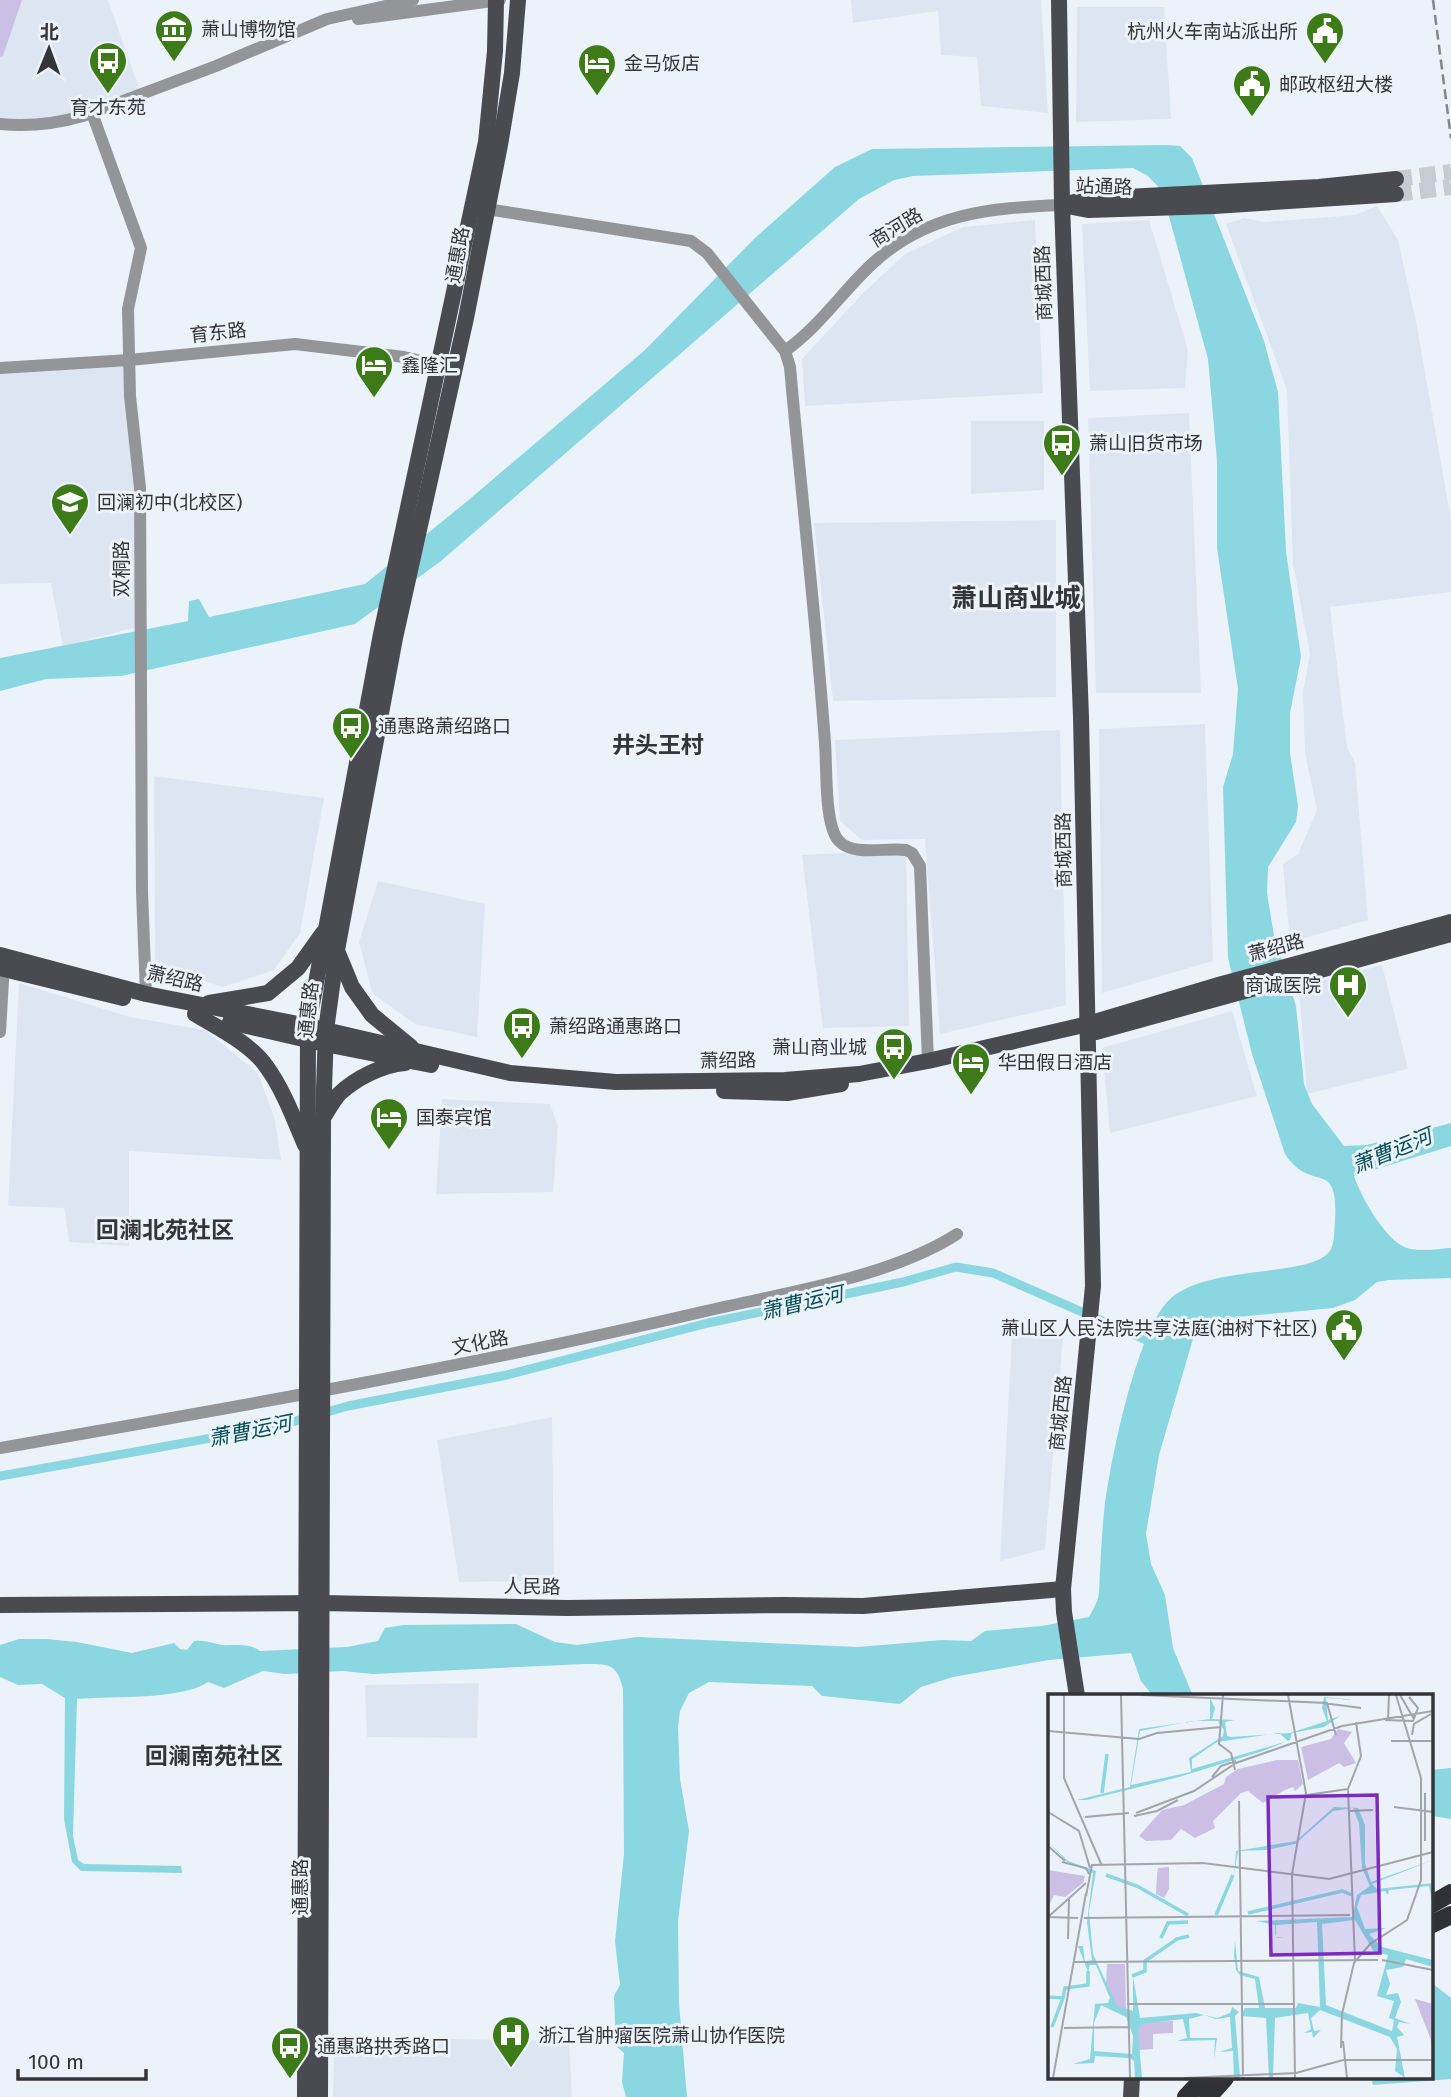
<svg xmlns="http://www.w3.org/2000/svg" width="1451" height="2097" viewBox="0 0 1451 2097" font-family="'Fira Sans','Noto Sans SC',sans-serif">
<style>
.built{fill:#dce6f3}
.green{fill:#cbbfe5}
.water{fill:#8ad7e1}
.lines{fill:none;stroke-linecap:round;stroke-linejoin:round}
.canal{stroke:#8ad7e1;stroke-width:9}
.major-tunnel{stroke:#c7ccd2;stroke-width:16;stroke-dasharray:16 8;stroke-linecap:butt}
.minor{stroke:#949598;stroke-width:12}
.major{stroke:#494b50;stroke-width:16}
.highway{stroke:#303137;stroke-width:18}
.rail{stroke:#83878b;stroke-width:2.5;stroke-dasharray:10 5;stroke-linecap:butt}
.labels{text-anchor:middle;stroke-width:6;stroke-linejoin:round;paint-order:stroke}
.poi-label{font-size:19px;fill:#333538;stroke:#ecf2f9;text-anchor:start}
.street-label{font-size:19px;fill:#333538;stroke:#ecf2f9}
.water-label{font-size:21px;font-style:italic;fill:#044e55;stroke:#ecf2f9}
.quarter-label{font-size:23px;font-weight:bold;fill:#333538;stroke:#ecf2f9}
.district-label{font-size:26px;font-weight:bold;fill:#333538;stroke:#ecf2f9}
.inset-river{fill:none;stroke:#8ad7e1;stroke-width:3.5}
.inset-road{fill:none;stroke:#a2a6ac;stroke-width:2}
.view{fill:#7b2cbf;fill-opacity:0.15;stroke:#7b2cbf;stroke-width:3.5}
.inset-edge{fill:none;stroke:#333538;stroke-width:3.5}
</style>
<rect width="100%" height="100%" fill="#ecf2f9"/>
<g class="built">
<path d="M22,0H108L141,94L61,123H0V57L3,56Z"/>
<path d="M851,0H1041L1048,113L981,106L977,57L941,55L938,11L853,23Z"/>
<path d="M1077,7H1164L1171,119L1076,122Z"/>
<path d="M1377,206L1398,240L1416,321L1451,520V592L1330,607L1347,747L1355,763L1368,920L1290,942L1283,864L1298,854L1317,810L1305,753L1303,692L1310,654L1293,564L1287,390L1226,224L1244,218L1264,222L1355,215Z"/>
<path d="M1035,220L1043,393L805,406L802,359L862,294L905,254L963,227Z"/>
<path d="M1149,220L1188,350L1185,388L1090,391L1082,224Z"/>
<path d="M129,360L141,626L63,646L51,583L0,584V368Z"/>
<path d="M1189,413L1201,693H1096L1088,418Z"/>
<path d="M971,421H1044V490L971,494Z"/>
<path d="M1056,520V697L833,701L814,523Z"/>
<path d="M1205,724L1213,961L1102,993L1099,729Z"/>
<path d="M1060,730L1066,1005L940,1034L925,839L862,840L840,821L835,740Z"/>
<path d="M154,776L324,798L300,933L274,970L223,987L155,966Z"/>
<path d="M906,850L909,1026L823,1028L802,855Z"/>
<path d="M378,881L485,904L477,1037L415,1024L372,993L359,942Z"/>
<path d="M1382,965L1408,1069L1307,1094L1299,987Z"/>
<path d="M19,983L130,1017L205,1030L258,1073L275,1120L281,1160L129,1151V1246L69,1242L64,1208L8,1206Z"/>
<path d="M1232,1011L1257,1096L1110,1133L1102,1048Z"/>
<path d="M442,1099L550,1104L558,1126L553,1192L436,1194Z"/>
<path d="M1013,1316L1063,1338L1045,1549L1000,1561Z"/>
<path d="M552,1417L554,1581L459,1582L437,1440Z"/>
<path d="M479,1683L477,1738L367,1737L365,1685Z"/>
<path d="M335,2037L569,2041L572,2097H333Z"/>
</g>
<path class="green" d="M0,0H22L3,56L0,57Z"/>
<g class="water">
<path d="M1165,145L1180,146L1192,158L1264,341L1278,392L1286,551L1301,657L1290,713V753L1298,806L1296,822L1268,867L1267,893L1274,936L1296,1006L1304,1084L1312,1104L1344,1146L1367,1145L1451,1123V1146L1354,1176C1361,1197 1388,1246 1411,1249C1424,1251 1438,1249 1451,1248V1278L1389,1280L1377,1282L1355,1300L1333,1308L1206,1320L1195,1332L1159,1455L1146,1534L1151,1564L1165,1595L1173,1648L1193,1696H1153L1141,1681L1131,1653L1049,1660L953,1677L921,1687L900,1704L822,1696L812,1686L709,1682L689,1693L680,1711L678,1727L680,1779L689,1831L678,1921L679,2003L687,2097H626L622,2082L624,2053L616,2046L614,1996L620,1985L615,1941L624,1854L623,1689C617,1663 608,1664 584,1664L373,1674L343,1671L285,1674L263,1671L224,1688L208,1682C183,1700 110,1696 77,1699L73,1836L78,1860L84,1864L181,1866L182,1873L81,1871L72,1862L64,1819L65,1698L42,1684L18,1685L0,1677V1645L19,1639H46L77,1642L132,1653L174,1643L180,1649L187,1650L194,1641C206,1640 211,1643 222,1645C237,1646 247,1642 260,1651L347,1647L378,1641L385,1628L403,1625L516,1624L555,1642L577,1645L638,1637L858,1647L942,1640L971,1641L985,1631L1042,1626L1089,1617C1092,1611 1096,1605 1098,1598C1100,1590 1099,1580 1100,1572C1101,1552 1102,1533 1104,1513C1109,1465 1136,1334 1168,1301C1204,1264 1308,1278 1329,1252C1335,1245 1334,1231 1335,1221C1339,1156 1312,1195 1285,1154L1252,1054L1228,958L1223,787L1233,754L1238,689L1217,548V461L1208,359L1162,191L1148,176L1133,168L913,176L894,180L859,199L441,561L355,624L121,676L46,679L0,691V658L188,621L189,601L199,599L209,617L365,584L465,503L645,350L755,238L835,167L872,149Z"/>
<path d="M1451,1768V1819L1432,1816V1770Z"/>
<path d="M1432,1983L1451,1998V2079L1373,2085L1371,2078H1432Z"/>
</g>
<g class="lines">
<path class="canal" d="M0,1476L278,1426L348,1406L507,1375L708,1323L903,1282L956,1267L993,1273L1146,1340H1156"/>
<g class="major-tunnel">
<path d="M1396,179L1451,172"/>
<path d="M1396,194L1451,187"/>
</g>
<g class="minor">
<path d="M358,19L500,0"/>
<path d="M92,113L141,248L128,309L130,396L140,488L142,892L146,994"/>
<path d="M0,124C29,127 55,124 83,116L216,66L327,19L413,0"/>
<path d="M480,208L691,241L707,253L785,351L790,367C801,492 816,617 825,743C827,765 824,826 839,841C854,857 886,847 906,850L912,853L920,866L928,1061"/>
<path d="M785,351C820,326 841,293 872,264C927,213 990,208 1062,205"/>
<path d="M0,368L129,360L295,344L404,357L439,365"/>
<path d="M0,1032L4,963"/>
<path d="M0,1448C237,1407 471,1366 706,1311C784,1293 891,1277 957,1234"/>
</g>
<g class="major">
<path d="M1059,0L1062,205L1081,717L1093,1286L1063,1589L1064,1612L1077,1696"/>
<path d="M1067,204L1086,199L1319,187L1396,179"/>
<path d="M1062,205L1088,210L1214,206L1396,194"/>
<path d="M338,953L352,987L372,1015L411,1047"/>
<path d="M0,955L146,994L308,1026L510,1073L616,1082L785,1080L859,1074L928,1061L1088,1024L1222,984L1451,922"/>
<path d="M0,968L123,998"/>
<path d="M209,1003L268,993L298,968L323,933"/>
<path d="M195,1014C218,1028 251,1044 266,1066C283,1089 294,1119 305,1145"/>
<path d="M230,1022L325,1044L431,1065"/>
<path d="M1096,1032L1451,934"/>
<path d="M724,1091L787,1093L841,1084"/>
<path d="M323,1118C328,1110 333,1101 339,1094C356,1078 382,1065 405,1063"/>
<path d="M0,1605L321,1603L567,1608L783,1605L863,1606L1063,1589"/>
<path d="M305,2097L308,1026L381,634L486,142L495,51L496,0"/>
<path d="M320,2097L323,1118L326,1030L337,950L395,638L466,318L500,145L512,73L518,0"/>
<path d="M1131,2097L1132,2078"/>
</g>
<g class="highway">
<path d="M1432,1904L1451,1893"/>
<path d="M1432,1924L1451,1915"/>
<path d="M1186,2097L1204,2078"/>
<path d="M1208,2097L1225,2078"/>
</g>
<path class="rail" d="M1433,0L1451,138"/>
</g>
<defs>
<symbol id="museum-pin" viewBox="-11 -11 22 30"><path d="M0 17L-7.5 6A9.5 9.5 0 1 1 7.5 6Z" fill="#3c7b17" stroke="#ecf2f9"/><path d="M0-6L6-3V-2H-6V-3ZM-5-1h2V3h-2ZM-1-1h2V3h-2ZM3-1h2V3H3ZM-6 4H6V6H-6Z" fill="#fff"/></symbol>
<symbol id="civic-pin" viewBox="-11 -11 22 30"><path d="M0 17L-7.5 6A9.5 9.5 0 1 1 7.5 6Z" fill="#3c7b17" stroke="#ecf2f9"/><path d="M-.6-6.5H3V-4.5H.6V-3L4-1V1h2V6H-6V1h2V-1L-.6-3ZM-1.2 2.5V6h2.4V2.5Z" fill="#fff"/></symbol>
<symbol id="bus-pin" viewBox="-11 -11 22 30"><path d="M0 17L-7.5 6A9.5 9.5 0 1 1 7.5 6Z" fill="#3c7b17" stroke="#ecf2f9"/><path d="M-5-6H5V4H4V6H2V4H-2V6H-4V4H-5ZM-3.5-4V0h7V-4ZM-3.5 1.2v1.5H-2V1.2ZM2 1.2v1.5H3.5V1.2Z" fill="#fff"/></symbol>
<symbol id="hotel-pin" viewBox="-11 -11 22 30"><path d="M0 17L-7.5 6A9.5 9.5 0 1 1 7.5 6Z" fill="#3c7b17" stroke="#ecf2f9"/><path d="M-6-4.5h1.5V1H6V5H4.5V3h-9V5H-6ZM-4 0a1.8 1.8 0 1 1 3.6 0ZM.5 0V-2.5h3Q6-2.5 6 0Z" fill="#fff"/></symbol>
<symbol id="school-pin" viewBox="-11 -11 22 30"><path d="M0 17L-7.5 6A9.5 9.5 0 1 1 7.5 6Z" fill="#3c7b17" stroke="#ecf2f9"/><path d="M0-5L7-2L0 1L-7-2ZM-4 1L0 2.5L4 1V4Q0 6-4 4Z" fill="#fff"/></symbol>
<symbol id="hospital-pin" viewBox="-11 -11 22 30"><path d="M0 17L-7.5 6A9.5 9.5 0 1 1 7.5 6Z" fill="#3c7b17" stroke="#ecf2f9"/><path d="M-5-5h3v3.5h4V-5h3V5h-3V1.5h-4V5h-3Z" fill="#fff"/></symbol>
</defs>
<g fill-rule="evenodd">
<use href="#museum-pin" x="152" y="7" width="44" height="60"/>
<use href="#civic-pin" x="1303" y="9" width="44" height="60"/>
<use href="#bus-pin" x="86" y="39" width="44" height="60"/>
<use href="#hotel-pin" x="575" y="41" width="44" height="60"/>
<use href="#civic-pin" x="1230" y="62" width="44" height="60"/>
<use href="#hotel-pin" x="352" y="343" width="44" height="60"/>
<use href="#bus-pin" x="1040" y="421" width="44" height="60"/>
<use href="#school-pin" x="48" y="480" width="44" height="60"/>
<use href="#bus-pin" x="329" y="704" width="44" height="60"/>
<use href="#hospital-pin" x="1326" y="963" width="44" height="60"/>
<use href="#bus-pin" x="500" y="1004" width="44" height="60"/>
<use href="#bus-pin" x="872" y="1025" width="44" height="60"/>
<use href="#hotel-pin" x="949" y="1040" width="44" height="60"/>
<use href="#hotel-pin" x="367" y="1095" width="44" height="60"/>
<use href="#civic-pin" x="1322" y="1306" width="44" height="60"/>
<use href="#hospital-pin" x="489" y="2013" width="44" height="60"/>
<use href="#bus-pin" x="268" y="2024" width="44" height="60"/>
</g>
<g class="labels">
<g class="poi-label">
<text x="201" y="36">萧山博物馆</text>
<text x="1298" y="38" text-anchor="end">杭州火车南站派出所</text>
<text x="624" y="70">金马饭店</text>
<text x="1279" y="91">邮政枢纽大楼</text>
<text x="108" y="114" text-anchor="middle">育才东苑</text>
<text x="401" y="372">鑫隆汇</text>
<text x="1089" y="450">萧山旧货市场</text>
<text x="97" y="509">回澜初中(北校区)</text>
<text x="378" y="733">通惠路萧绍路口</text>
<text x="1321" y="992" text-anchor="end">商诚医院</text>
<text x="549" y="1033">萧绍路通惠路口</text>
<text x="867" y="1054" text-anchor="end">萧山商业城</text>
<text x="998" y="1069">华田假日酒店</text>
<text x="416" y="1124">国泰宾馆</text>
<text x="1317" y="1335" text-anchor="end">萧山区人民法院共享法庭(油树下社区)</text>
<text x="538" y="2042">浙江省肿瘤医院萧山协作医院</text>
<text x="317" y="2053">通惠路拱秀路口</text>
</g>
<g class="street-label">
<text transform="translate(1104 186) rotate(2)" y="7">站通路</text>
<text transform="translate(896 227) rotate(-31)" y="7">商河路</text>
<text transform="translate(457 255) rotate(-80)" y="7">通惠路</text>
<text transform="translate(1043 283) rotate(-92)" y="7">商城西路</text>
<text transform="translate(218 332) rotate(-6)" y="7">育东路</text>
<text transform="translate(121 569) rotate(-90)" y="7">双桐路</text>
<text transform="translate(1063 850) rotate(-91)" y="7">商城西路</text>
<text transform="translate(1276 947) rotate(-15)" y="7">萧绍路</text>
<text transform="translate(175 978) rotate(13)" y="7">萧绍路</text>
<text transform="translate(308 1010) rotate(-84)" y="7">通惠路</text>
<text transform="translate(728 1060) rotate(-1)" y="7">萧绍路</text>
<text transform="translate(480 1342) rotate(-11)" y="7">文化路</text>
<text transform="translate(1060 1413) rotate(-84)" y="7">商城西路</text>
<text transform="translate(532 1586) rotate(1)" y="7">人民路</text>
<text transform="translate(300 1887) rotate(-90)" y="7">通惠路</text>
</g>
<g class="water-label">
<text transform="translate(1392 1151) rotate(-22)" y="7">萧曹运河</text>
<text transform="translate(802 1303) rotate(-13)" y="7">萧曹运河</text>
<text transform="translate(250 1431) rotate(-11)" y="7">萧曹运河</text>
</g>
<g class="quarter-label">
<text x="658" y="753">井头王村</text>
<text x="165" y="1238">回澜北苑社区</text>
<text x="214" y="1764">回澜南苑社区</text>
</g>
<g class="district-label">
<text x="1016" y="607">萧山商业城</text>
</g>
</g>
<g transform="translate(1048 1694)">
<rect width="385" height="385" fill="#ecf2f9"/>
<path d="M290,35L304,38L296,49L308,69L296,73L291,69L260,86L253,53L283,45ZM229,66H250L255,90L247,97L245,93L237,96L215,109L200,97L193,99L165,127L167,134L147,144L133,135L123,146L98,147L91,142L114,116L136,111L176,90L178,83L190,75ZM121,173V195L116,204L108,200L109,182L110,174ZM0,176L37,182L35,189L17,203L6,201L0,214ZM59,270H77L78,318L67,311L58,290ZM367,305L385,310V364L383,346ZM125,327V339L105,340V355L91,356L89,337L95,328Z" fill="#cbbfe5"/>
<path d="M276,3L309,6L278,4L280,26L292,22L276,33L244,39L242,46L215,57L131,83L39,106H29L82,93L91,35L162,25V4L167,14L164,25L187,26L177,28L179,42L183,43L242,39L279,27L274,14ZM145,27H170L176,36L175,42L141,64L143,78L83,91L92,37ZM231,39L240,47L144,75V65L169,48ZM286,113L310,114L317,131V169L323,188L385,166L324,190L329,195L385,189V212L381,192L341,196L340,201L337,197L313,201L309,213L317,235L338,234L321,240L334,253L385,266V273L358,265L355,273L338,276L342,290L338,301L350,299L353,308L347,324L362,330L351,328L349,333L356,341L349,343L357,384L347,377L349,355L342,343L272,316L263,324L266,337L273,336L265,344L264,338L256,339L263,335L260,319L227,324L225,384H221L218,324L193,322L197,314H211L207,285L192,281L188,276L186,261L187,247L190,277L211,283L217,314H248L250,309L272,313L269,228L228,231V243L236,244H229L227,240V231L208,227L304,223L309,201L322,192L314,174L311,129L305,114L285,117L247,150L219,156L190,157L186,181L188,157L248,147ZM307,226L326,258L340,261L329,302L346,307L341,324L346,326L344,337L278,311L274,230ZM0,148L20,167L48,177L41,218L45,260L69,312L85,317V282L92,324L148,319L169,324L182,319L184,313L191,318L187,322L192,384H186L185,357L171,358L184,354L182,323L168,325L156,321L141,325L142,344H169L166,366L167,346L129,347L139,344L135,325L94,330L90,336L94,384H87L86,367L82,364L47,362L46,369L25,370L42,365L47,310L60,309L62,304L48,271H42L40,278L30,252H35L37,268L44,266L39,228L45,179L19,168ZM53,311L78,323L85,342L84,360L46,357V329Z" fill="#8ad7e1" fill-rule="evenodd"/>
<path class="inset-river" d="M54,99L59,60M58,181L89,192L140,221M200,219L294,197L304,201M168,221L185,181M113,244L120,229L140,228M84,282L97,277V267L129,245L141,242M0,303L15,304L17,294L40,291V277M4,333L15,304"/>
<path class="inset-road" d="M16,1V84L54,172M73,1L82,384M93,1L279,9L288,41M175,1L171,50L183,59L187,76M240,1L258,99L244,180L247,384M352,1L366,25M275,9L313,14M337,26L365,27L370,14L361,3M340,26L341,1M0,37L91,45L109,39L173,33M364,41L366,30L383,20M343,47H385M164,83L173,72L188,67M377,99V147M259,101L300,95M191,107L195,384M346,113L385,118M300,117L325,116M0,118L31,137L42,174M88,119L146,97L188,69L294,32L385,17M86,122L109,117L130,106M37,123L81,119M0,152L17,167M14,168L38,174L41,180M38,202L44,171L155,169L281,185L385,158M0,223L38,189M0,223L30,224M36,224L302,221M20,245L21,204M334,266L385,276M307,267L300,95L313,62L308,28M26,268L330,266M79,310H247M16,334L81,333M295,347L299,384M293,354L294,320L306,269L322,250L359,226L373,186V84L348,1M5,384L38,199M136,384L248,379L295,366H385"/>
<path class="view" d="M329,101L332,259L223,261L220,103Z"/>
<rect width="385" height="385" class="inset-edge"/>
</g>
<g transform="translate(49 49) rotate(1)" stroke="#ecf2f9" stroke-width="5" paint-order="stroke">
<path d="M0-5L12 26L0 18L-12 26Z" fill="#333538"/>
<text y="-10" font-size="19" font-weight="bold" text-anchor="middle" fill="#333538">北</text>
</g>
<path d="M18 2069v10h128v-10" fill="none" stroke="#333538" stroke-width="3.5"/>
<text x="28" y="2069" font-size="21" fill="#333538" stroke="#ecf2f9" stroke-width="5" paint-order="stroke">100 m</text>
</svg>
